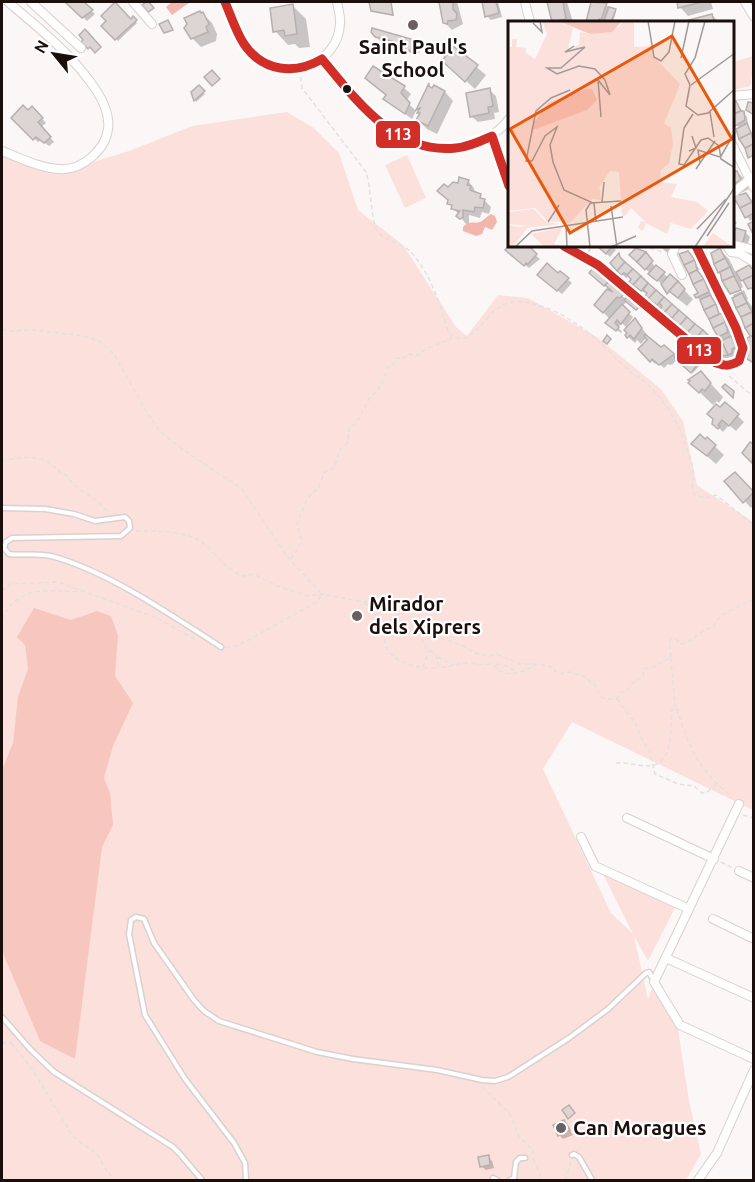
<svg xmlns="http://www.w3.org/2000/svg" width="755" height="1182" viewBox="0 0 755 1182" font-family="Ubuntu,sans-serif">
<style>
.green{fill:#fce0dc}
.forest{fill:#f7c7bf}
.water{fill:#f1b6ac}
.shadow{fill:#0003}
.building{fill:#ddd5d4;stroke:#b7b0ae;stroke-width:1.5}
.lines{fill:none;stroke-linecap:round;stroke-linejoin:round}
.lane-casing{stroke:#d9d1cf;stroke-width:7}
.street-casing{stroke:#d9d1cf;stroke-width:10}
.path{stroke:#e2e1e0;stroke-width:1.5;stroke-dasharray:4.5 3;stroke-linecap:butt}
.lane{stroke:#fefefe;stroke-width:4}
.street{stroke:#fefefe;stroke-width:8}
.bus-1-casing{stroke:#fff;stroke-width:14}
.bus-1{stroke:#d02e26;stroke-width:9}
.poi-dot{fill:#69605f;stroke:#fff;stroke-width:2}
.bus-dot{fill:#1a0f0d;stroke:#fff;stroke-width:2}
.labels{text-anchor:middle;stroke-width:4.5;stroke-linejoin:round;paint-order:stroke}
.poi-label{font-size:20px;font-weight:bold;fill:#1a0f0d;stroke:#fff;text-anchor:start}
.inset-road{fill:none;stroke:#a19a99;stroke-width:1.5}
.view{fill:#e8590c;fill-opacity:0.15;stroke:#e8590c;stroke-width:3}
.inset-edge{fill:none;stroke:#1a0f0d;stroke-width:3}
.line-badge{stroke:#fff;stroke-width:2}
.badge-label{font-size:16px;text-anchor:middle;font-weight:bold;fill:#fff}
</style>
<rect width="100%" height="100%" fill="#fbf7f6"/>
<g class="green">
<path d="M753,56V72L750,86L733,90V62Z"/>
<path d="M287,112L314,128L339,153L358,210L403,245L456,327L467,336L498,295L528,298L597,337L661,389L683,421L697,485L753,522V810L572,722L543,769L611,913L633,934L602,872L675,908L648,961L634,936L648,999L654,982L677,1023L689,1101L701,1154L686,1180H2V151L60,170L80,166L129,151L192,126Z"/>
<path d="M407,155L426,198L405,208L385,165Z"/>
</g>
<path class="forest" d="M34,608L71,620L97,611L111,616L118,635L115,676L133,703L113,746L104,778L110,793L113,825L102,847L75,1059L40,1041L2,951V770L13,743L18,697L28,669L25,645L17,637Z"/>
<g class="water">
<path d="M172,2H190L172,15L166,7Z"/>
<path d="M491,214L495,216L497,222L492,230L485,227L482,234L476,236L463,231V227C470,220 473,224 480,222C483,221 487,216 491,214Z"/>
</g>
<g class="shadow">
<path d="M69,2H82L95,14L87,21L68,3Z"/>
<path d="M371,2H391L394,16L374,12Z"/>
<path d="M441,2H457L463,24L452,30L446,24Z"/>
<path d="M484,2H498L502,17L491,20L487,16Z"/>
<path d="M549,2H567L573,22H554Z"/>
<path d="M592,2L606,5L615,10L616,12L613,22H587Z"/>
<path d="M678,2H711L713,9L688,16L680,7Z"/>
<path d="M293,6L306,19L310,47L299,48L295,44L288,45L275,31Z"/>
<path d="M203,14L212,23L217,34L216,41L201,47L192,38Z"/>
<path d="M712,15L719,22H686Z"/>
<path d="M133,18L137,23L118,41L103,26L131,21Z"/>
<path d="M376,36L417,43L421,47L419,54L410,53L401,46L380,41Z"/>
<path d="M454,48L486,75L475,89L453,69Z"/>
<path d="M373,68L404,88L411,94L406,101L416,111L412,119L385,99L388,95Z"/>
<path d="M199,87L205,94L196,102L193,92Z"/>
<path d="M434,87L445,92L453,101L437,134L427,129L418,120Z"/>
<path d="M489,90L496,96L499,112L494,113L495,119L478,122L471,116Z"/>
<path d="M736,103L747,117L748,125H747L754,136V161L738,129L740,128L732,121V104Z"/>
<path d="M32,108L46,123L41,127L54,142L49,146L41,140L38,142L13,118L28,112Z"/>
<path d="M732,166L746,181L749,189L741,193L732,184Z"/>
<path d="M468,181L474,188V190L491,207L489,214L482,212L480,218L469,215V223L466,224L449,203L448,189Z"/>
<path d="M746,194L753,202L754,219L750,221L740,204L738,205L734,201Z"/>
<path d="M732,217L737,223L732,227Z"/>
<path d="M732,230L746,233L750,237L747,246L735,242Z"/>
<path d="M525,246L540,259L529,268L511,254Z"/>
<path d="M599,246H612L616,250L610,257Z"/>
<path d="M660,246H676V255L666,252Z"/>
<path d="M720,250L729,259L736,273L749,267L754,272V292L738,276L743,287L732,294L719,272Z"/>
<path d="M631,255L649,258L655,267L669,278L670,276L693,299L687,306L673,295Z"/>
<path d="M618,256L710,339L714,343L710,347L706,344L703,346L694,336L650,300L648,294L641,291L635,286L629,276L626,278L622,274Z"/>
<path d="M691,257L700,270H698L700,275L705,279L712,296L710,297L721,315L730,323L739,351L735,353L736,357L729,360L726,358L722,360L718,356L725,345L724,341L719,336L702,301L697,298L700,294Z"/>
<path d="M560,273L572,283L562,294L543,279Z"/>
<path d="M591,273L629,301L621,306L633,317L626,327L622,323L618,327L622,332L621,333L611,326L610,319L596,305L617,295Z"/>
<path d="M744,290L748,299L747,300L754,309V364L749,359L753,337L733,295Z"/>
<path d="M641,327L648,336L641,344L637,340L635,343L627,336Z"/>
<path d="M664,346L678,359L685,350L701,364L693,373L677,359L673,364L670,365L668,364L664,368L657,362L655,364L640,349L660,348Z"/>
<path d="M701,373L723,397L719,403L717,401L713,405L690,383Z"/>
<path d="M725,404L744,422L736,431L729,425L723,432L725,434L714,423Z"/>
<path d="M707,439L724,455L716,464L693,444Z"/>
<path d="M741,480L754,494V505L751,508L726,481Z"/>
<path d="M564,1122L573,1135L563,1139L559,1135Z"/>
<path d="M488,1157L492,1161L494,1168L486,1170L481,1166Z"/>
</g>
<g class="building">
<path d="M67,2H84L93,10L82,18L66,3Z"/>
<path d="M115,2L131,19L133,16L137,20L115,40L101,26L106,21L101,16Z"/>
<path d="M146,2H149L154,8L148,12L142,5Z"/>
<path d="M369,2H391L393,15L371,11Z"/>
<path d="M439,2H453V9L457,14L456,20L448,21L447,24L443,23Z"/>
<path d="M482,2H496L499,13L485,17Z"/>
<path d="M547,2H563L566,19L552,22Z"/>
<path d="M591,2L607,3L601,20L599,19L598,22H586Z"/>
<path d="M677,2H702L678,8Z"/>
<path d="M293,4L297,34L285,36L284,30L273,32L270,8Z"/>
<path d="M609,7L616,9L611,22L604,20Z"/>
<path d="M200,11L201,13L203,12L209,24L206,27L208,32L191,39L184,28L187,24L184,18Z"/>
<path d="M712,14L714,21L685,22V21Z"/>
<path d="M168,20L173,30L164,33L159,24Z"/>
<path d="M372,28L418,41L415,51L404,50L396,42L375,37L371,32Z"/>
<path d="M85,29L101,47L95,53L90,47L88,49L81,42L83,40L79,35Z"/>
<path d="M453,46L478,65L465,82L442,61Z"/>
<path d="M373,66L405,86L401,93L410,103L405,114L383,99L386,95L365,78Z"/>
<path d="M212,70L220,79L212,86L204,77Z"/>
<path d="M429,83V86L432,88L434,85L445,91L428,126L416,120L420,113H417L420,108L416,110Z"/>
<path d="M199,85L205,91L194,101L191,92Z"/>
<path d="M490,88L493,106L488,107L489,113L470,117L466,93Z"/>
<path d="M736,101L741,111L732,115V103Z"/>
<path d="M748,102L754,103V115L746,110Z"/>
<path d="M23,105L28,110L32,106L43,118L38,122L51,137L44,143L36,137L33,140L11,118Z"/>
<path d="M741,111H744L745,120L735,126L732,115Z"/>
<path d="M747,123L751,133L739,139L736,129Z"/>
<path d="M751,133L754,144L745,148L739,139Z"/>
<path d="M754,144V155L748,158L745,148Z"/>
<path d="M737,171L741,180L732,185V173Z"/>
<path d="M459,177L469,180L467,185L471,186L470,190L481,194L480,198L485,199L483,208L475,207L474,212L463,210V217L460,219L456,216L460,211L451,209L452,205L447,204L448,200L437,191L444,184L448,187L453,182L458,183Z"/>
<path d="M738,193L740,195L746,193L752,202L740,208L736,201L732,202V198Z"/>
<path d="M752,202L754,213L745,218L740,208Z"/>
<path d="M754,221V233L753,234L748,224Z"/>
<path d="M736,228L746,231L743,242L732,241V229L735,230Z"/>
<path d="M509,245L529,246L537,254L528,264L526,263L524,266L505,250Z"/>
<path d="M597,246H612L606,254Z"/>
<path d="M636,248L646,252L637,262L629,255Z"/>
<path d="M720,248L725,258L714,264L711,253Z"/>
<path d="M688,251L695,260L684,265L679,254Z"/>
<path d="M646,252L653,261L645,270L637,262Z"/>
<path d="M619,253L620,257L625,262L617,271L610,263Z"/>
<path d="M725,258L730,267L718,273L714,264Z"/>
<path d="M695,260L697,270L689,274L684,265Z"/>
<path d="M625,262L633,269L627,275L624,273L621,275L617,271Z"/>
<path d="M547,263L558,273L560,271L569,278L557,291L537,275Z"/>
<path d="M656,265L665,272L657,281L648,274Z"/>
<path d="M749,265L754,271V275L741,281L736,272Z"/>
<path d="M594,267L609,281L604,286L589,273Z"/>
<path d="M730,267L734,276L722,281L720,272Z"/>
<path d="M633,269L641,276L633,285L629,282L631,279L627,275Z"/>
<path d="M697,270L704,279L693,284L689,274Z"/>
<path d="M670,274L678,281L667,294L661,284Z"/>
<path d="M754,275V287L748,289L743,280Z"/>
<path d="M641,276L648,283L641,291L633,285Z"/>
<path d="M734,276L741,290L730,294L722,281Z"/>
<path d="M704,279L709,292L696,298L694,295L698,293L693,284Z"/>
<path d="M609,281L624,294L620,298L617,297L603,313L594,305L607,289L613,292L605,285Z"/>
<path d="M678,281L685,289L678,298L669,291Z"/>
<path d="M648,283L656,290L648,299L645,297L647,293L643,290Z"/>
<path d="M656,290L664,297L657,305L648,299Z"/>
<path d="M742,293L747,303L736,308L732,298Z"/>
<path d="M710,295L716,304L704,310L700,300Z"/>
<path d="M664,297L672,304L664,313L660,310L662,306L659,303Z"/>
<path d="M626,298L639,307L636,310L624,300Z"/>
<path d="M747,303L752,312L741,317L736,308Z"/>
<path d="M622,304L630,312L621,324L617,320L615,323L619,327L616,331L605,323Z"/>
<path d="M672,304L679,310L672,318L664,313Z"/>
<path d="M716,304L719,314L709,319L704,310Z"/>
<path d="M679,310L687,317L679,326L672,318Z"/>
<path d="M752,312L754,323L745,328L741,317Z"/>
<path d="M722,313L725,322L713,328L709,319Z"/>
<path d="M687,317L695,324L688,332L679,326Z"/>
<path d="M635,318L642,328L634,339L630,335L627,338L625,335L627,333L624,330Z"/>
<path d="M725,322L728,332L718,337L713,328Z"/>
<path d="M754,323V335L751,337L745,328Z"/>
<path d="M695,324L703,330L694,340L688,332Z"/>
<path d="M703,330L711,338L705,344L701,341L698,343L694,340Z"/>
<path d="M645,334L661,347L664,345L678,357L676,358L673,355L659,365L652,359L650,362L638,349L647,340L644,336Z"/>
<path d="M607,335L611,339L607,344L603,341Z"/>
<path d="M754,335V362H752L747,359L749,348L747,338Z"/>
<path d="M731,336L736,347L732,349V353L728,355L721,341Z"/>
<path d="M723,344L728,355L716,357L712,349Z"/>
<path d="M685,348L700,361L691,373L675,359Z"/>
<path d="M701,371L711,383L705,391L702,389L699,393L688,383L690,381L688,380Z"/>
<path d="M725,384L734,391L733,398L722,387Z"/>
<path d="M725,402L739,414L729,426L722,420L718,425L720,426L718,429L712,424L713,419L707,414L716,404L720,407Z"/>
<path d="M700,434L705,439L707,437L716,445L707,456L691,444Z"/>
<path d="M750,442L754,444L752,463L742,453Z"/>
<path d="M735,472L754,492L743,503L724,481Z"/>
<path d="M569,1105L575,1113L568,1119L562,1110Z"/>
<path d="M564,1120L570,1130L558,1136L553,1125Z"/>
<path d="M489,1155L490,1165L480,1167L478,1157Z"/>
</g>
<g class="lines">
<defs>
<g id="lane">
<path d="M584,256L588,246"/>
<path d="M2,508L45,509L74,514L95,521L125,517L129,521L130,528L121,536L12,538L6,542L4,548L9,554C24,556 40,552 55,557C112,574 171,615 221,647"/>
<path d="M2,1017L30,1049L54,1072L173,1147L180,1154L202,1180"/>
<path d="M572,1155L574,1154L579,1157L592,1180"/>
<path d="M493,1178L497,1180"/>
<path d="M246,1180L245,1163L234,1143L185,1079L145,1015L129,934L131,920L136,917L144,919L154,943L194,1000L204,1011L219,1021L317,1052L353,1059L437,1070L482,1080L495,1081L508,1077L569,1038L608,1009L646,973L649,972L654,981"/>
<path d="M510,1180L514,1178L516,1162L520,1158H525"/>
</g>
<g id="street">
<path d="M31,2L81,48"/>
<path d="M133,2L152,24"/>
<path d="M225,2C233,21 241,48 259,61C289,83 338,63 340,24C341,17 338,9 337,2"/>
<path d="M525,2L530,22"/>
<path d="M745,2L754,17"/>
<path d="M322,59C358,102 402,162 467,145C483,141 499,133 509,119"/>
<path d="M732,96L754,94"/>
<path d="M492,136C499,152 501,170 509,186"/>
<path d="M732,144L754,188"/>
<path d="M2,151C20,158 40,168 59,169C81,171 105,151 108,129C110,116 103,100 96,90C73,55 39,28 8,2"/>
<path d="M732,194L752,177"/>
<path d="M732,244L754,250"/>
<path d="M564,246C574,255 587,257 598,265L712,361C724,367 728,368 739,361L743,348L736,328L696,246"/>
<path d="M676,246L672,254L682,275"/>
<path d="M727,246L731,252L739,253L754,262"/>
<path d="M739,804L654,982L680,1025L754,1059"/>
<path d="M627,818L714,859"/>
<path d="M581,837L595,866L689,909"/>
<path d="M739,871L754,878"/>
<path d="M713,919L754,939"/>
<path d="M666,958L754,998"/>
<path d="M698,1180L717,1153L754,1070"/>
</g>
</defs>
<use href="#lane" class="lane-casing"/>
<use href="#street" class="street-casing"/>
<g class="path">
<path d="M301,77L302,88L366,172C371,186 371,223 378,232C385,241 401,243 410,251C430,272 440,304 448,331C469,356 485,311 505,304C521,298 539,305 554,311C584,325 606,348 629,371C633,375 639,377 644,381C660,395 676,418 683,438C686,448 693,462 693,473C694,481 690,487 695,495L706,498L716,495L754,525"/>
<path d="M650,248L662,252"/>
<path d="M2,329L10,331L32,330L84,336L99,341L108,348L115,356L146,411L159,430L179,447L242,489L290,560L321,593"/>
<path d="M729,376L754,397"/>
<path d="M2,461C16,458 37,454 50,463C56,468 58,472 66,475C75,491 97,496 108,513"/>
<path d="M136,531C153,530 182,532 197,539C212,546 228,575 245,576C248,576 251,574 253,574L277,586L308,596L322,594L363,602L366,601L383,603L393,607L402,623L413,631L418,632L427,649L436,655L439,667C449,669 457,662 467,663C478,663 479,666 491,664C494,665 496,668 498,670C508,678 528,671 536,664L552,667L558,674L570,672L583,676L596,686L600,696L606,699H616L622,692L628,690L635,680L643,677L644,669L654,667L671,657L669,642L672,639H676L680,644C693,642 700,630 713,627L718,619L724,614L754,599"/>
<path d="M291,559L302,542L297,524L306,502L311,494L318,489L324,473L335,467L339,451L348,442L349,428L356,424L369,399L381,386L388,367L393,365L396,358L402,359L410,354L416,356L428,348L451,339L452,336"/>
<path d="M2,591L11,584L58,582L157,618L198,641"/>
<path d="M364,603L370,606L374,603"/>
<path d="M370,606C374,615 381,621 385,630C387,635 384,639 385,644C389,662 423,671 438,667"/>
<path d="M2,619C19,584 48,591 81,592"/>
<path d="M419,632H423L466,647L475,653L490,656L497,654L520,664H535"/>
<path d="M226,647H234L247,641L318,601L322,594"/>
<path d="M438,657L454,665"/>
<path d="M671,658L675,707"/>
<path d="M496,664L504,665L517,672"/>
<path d="M423,667L429,650"/>
<path d="M617,699L635,723L644,743L649,749L655,774L678,784L694,786L702,793H706L717,784"/>
<path d="M616,763C629,762 642,768 654,765C673,760 671,725 672,710L675,708L677,709C684,733 692,754 708,774C715,783 724,789 732,798"/>
<path d="M743,815L754,818"/>
<path d="M721,862L733,868"/>
<path d="M2,1042L9,1044L14,1039"/>
<path d="M11,1043L33,1070L72,1135C79,1143 96,1151 99,1157C105,1168 105,1171 116,1180"/>
<path d="M482,1087L510,1114L520,1138L533,1150V1159"/>
<path d="M533,1159L542,1180"/>
<path d="M565,1180L571,1162"/>
</g>
<use href="#lane" class="lane"/>
<use href="#street" class="street"/>
<defs>
<g id="bus-1">
<path d="M225,2C231,16 236,32 244,44C263,72 295,75 322,59C356,100 396,155 456,148C469,147 481,141 492,136L509,186"/>
<path d="M564,246L598,265L712,361C722,366 729,367 739,361L743,348L736,328L696,246"/>
</g>
</defs>
<use href="#bus-1" class="bus-1-casing"/>
<use href="#bus-1" class="bus-1"/>
</g>
<g class="poi-dot">
<circle cx="413" cy="25" r="6"/>
<circle cx="357" cy="616" r="6"/>
<circle cx="561" cy="1128" r="6"/>
</g>
<circle class="bus-dot" cx="347" cy="89" r="5"/>
<g class="labels">
<g class="poi-label">
<text x="413" y="54" text-anchor="middle">Saint Paul's<tspan x="413" dy="23">School</tspan></text>
<text x="369" y="611">Mirador<tspan x="369" dy="23">dels Xiprers</tspan></text>
<text x="573" y="1135">Can Moragues</text>
</g>
</g>
<g transform="translate(508 21)">
<rect width="226" height="226" fill="#fbf7f6"/>
<path d="M34,0H50L65,7L60,28L71,24L72,11L82,13L112,6L114,0H126V26L143,25L146,36L172,63L156,103L163,106L165,123L161,142L153,149L152,161L169,163L163,176L189,181L200,190L183,208L163,202L159,213L138,202L135,210L130,207L133,200L138,201L123,187L116,196L114,193L111,151L102,150L88,171L92,166L93,179L84,178L62,202L39,200L27,187L0,190V26H4V18H9L8,26L18,27V32L27,38L39,13ZM26,188L38,201L52,203L19,207L5,226H0V204L10,206L21,205L0,203V191ZM55,206L46,223L58,226L36,225L23,213ZM205,212L222,224L226,226H195Z" fill="#fce0dc"/>
<path d="M50,0H114L104,11L82,13ZM78,68H84L89,79L79,89L25,109V103L40,82Z" fill="#f7c7bf"/>
<path class="inset-road" d="M140,0L146,36L153,40L161,31L167,0M25,2L34,11L32,0M66,25L57,31L77,26M77,26L53,47H39L49,53L71,45L87,48L97,59L102,74M173,37L181,0M182,64L178,85L190,94L200,92L227,68M182,64L177,53L187,37L197,0M183,64L227,32M62,69L43,77L28,90L18,140H24L37,115L49,106L42,124L45,141L56,169L83,181L78,189L82,226M202,91L206,116M185,93L176,107L171,143L176,144L193,119L200,117L211,125L213,138L227,147M93,96L90,59L102,74M181,130L188,127L184,115M213,135L227,111M192,142L190,129L212,136M188,148L207,120M94,181L96,161M82,182L113,180M86,182L88,201M103,185L109,226M40,201L51,184M58,204L59,226M189,208L218,178M199,215L221,182M7,226L24,210L115,196M103,226L128,215M187,226L227,166"/>
<path class="view" d="M164,15L224,118L62,212L2,108Z"/>
<rect width="226" height="226" class="inset-edge"/>
</g>
<g class="line-badge">
<rect x="375" y="120" width="46" height="29" rx="6" fill="#d02e26"/>
<rect x="676" y="336" width="46" height="29" rx="6" fill="#d02e26"/>
</g>
<g class="badge-label">
<text x="398" y="140">113</text>
<text x="699" y="356">113</text>
</g>
<rect width="755" height="1182" fill="none" stroke="#1a0f0d" stroke-width="6"/>
<g transform="translate(54 54) rotate(300)" stroke="#ffffff" stroke-width="4.5" paint-order="stroke">
<path d="M0-4.5L10 22L0 15L-10 22Z" fill="#1a0f0d"/>
<text y="-9" font-size="16" font-weight="bold" text-anchor="middle" fill="#1a0f0d">N</text>
</g>
</svg>
